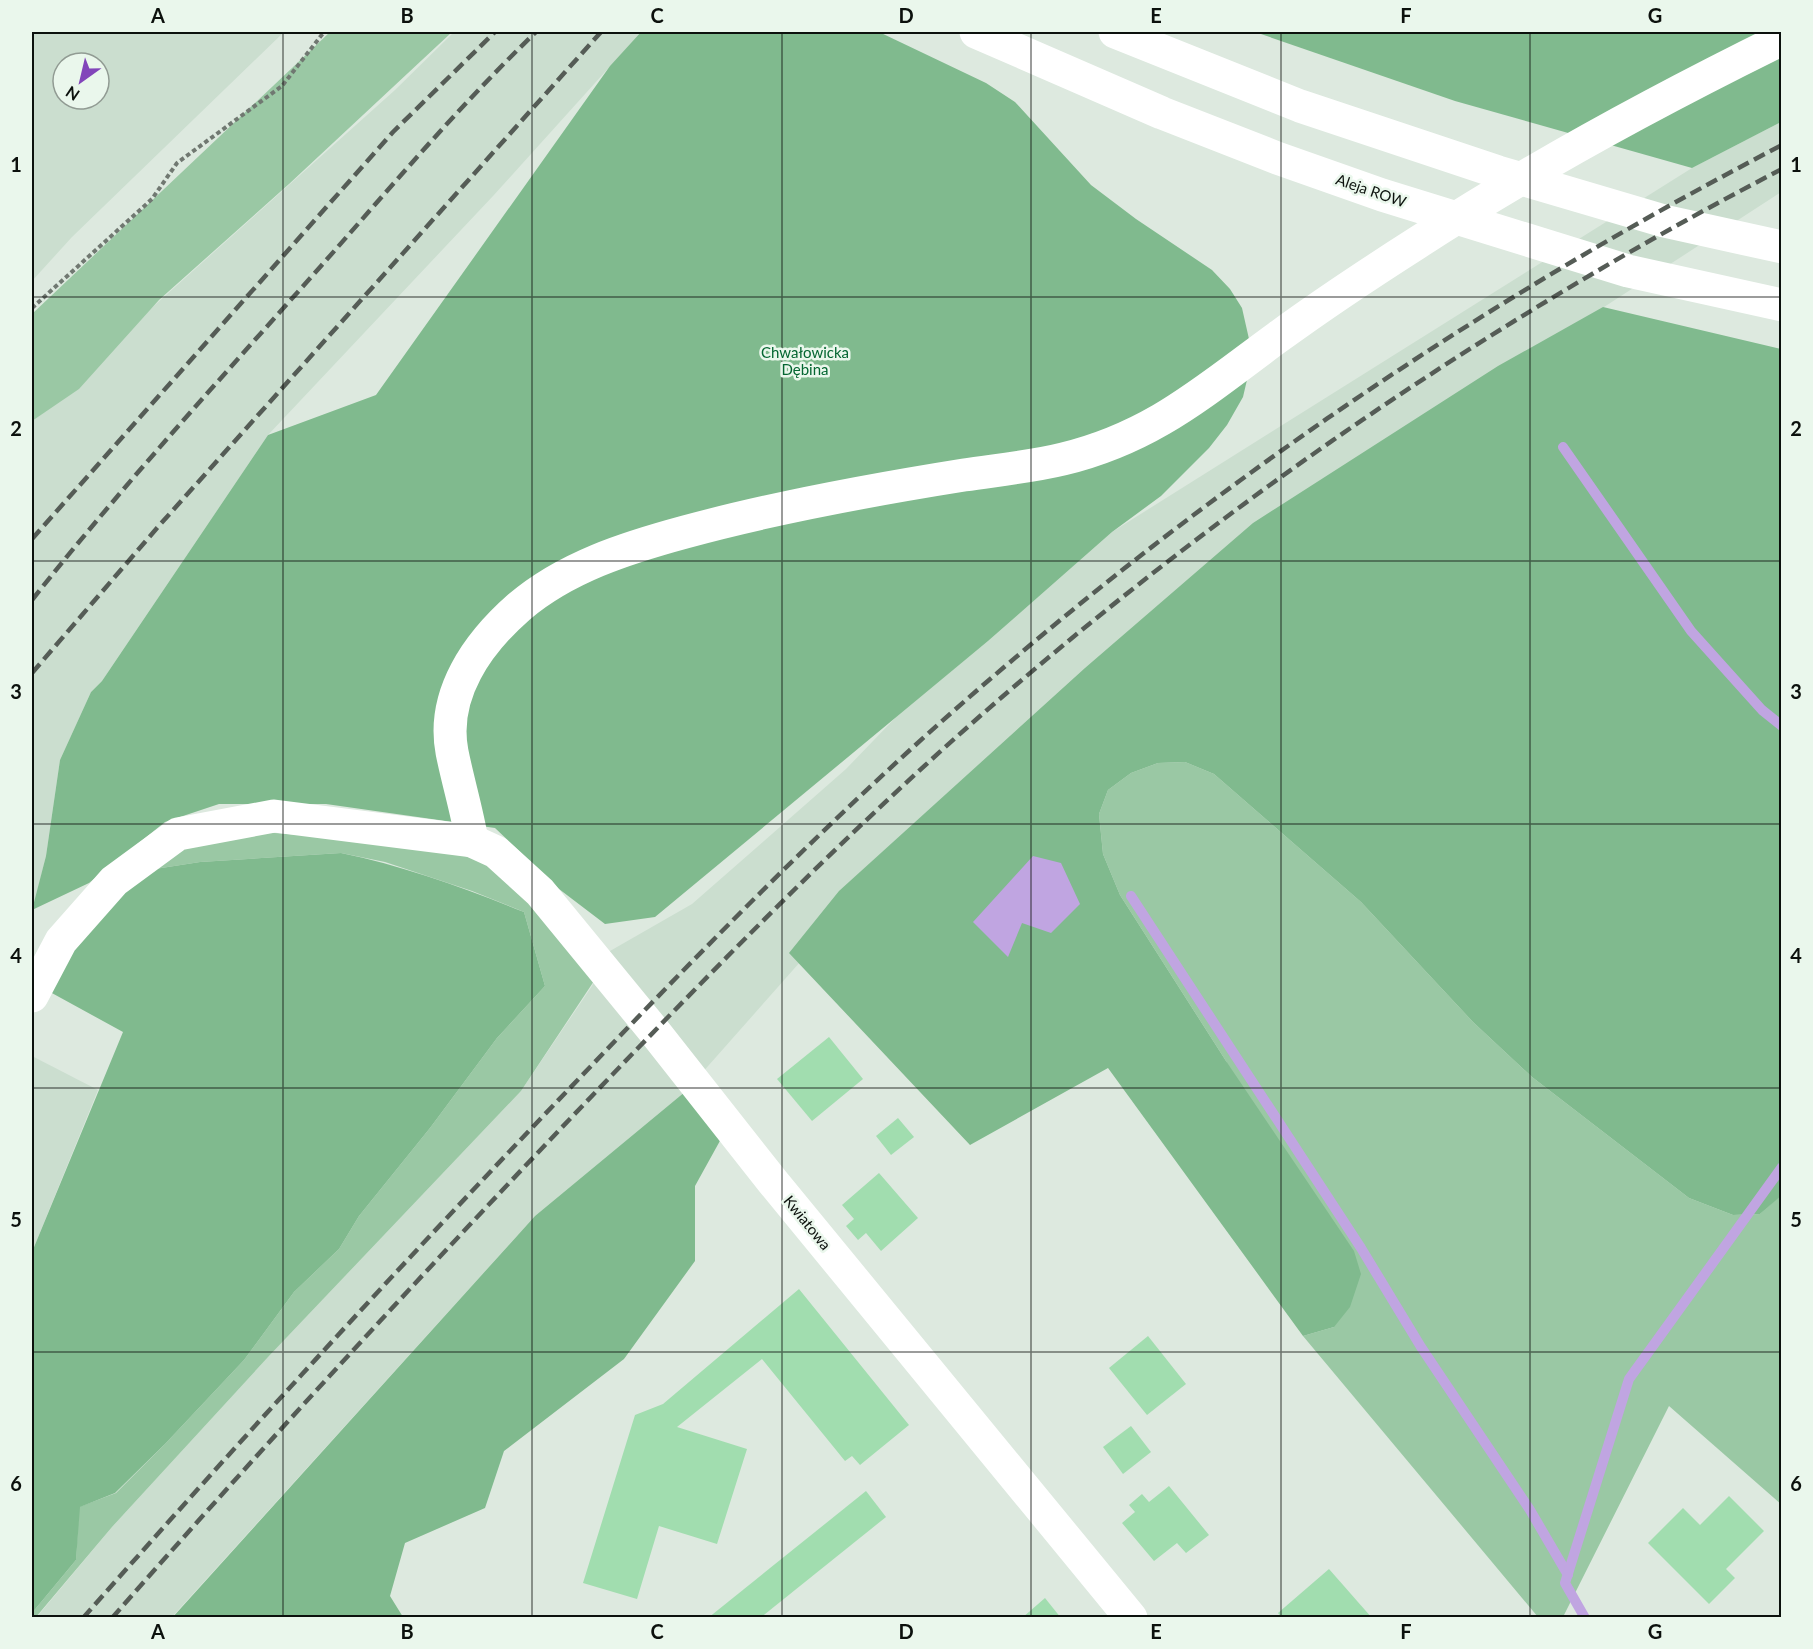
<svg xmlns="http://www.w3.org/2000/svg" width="1813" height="1649" viewBox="0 0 1813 1649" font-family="Lato,sans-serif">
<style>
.built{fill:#cbdecf;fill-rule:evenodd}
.green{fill:#9ac8a4}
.forest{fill:#80ba8e}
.water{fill:#c0a5e1}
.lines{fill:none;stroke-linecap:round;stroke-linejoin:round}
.stream{stroke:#c0a5e1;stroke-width:10}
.building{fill:#a1ddaf}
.path{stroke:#707871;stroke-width:4;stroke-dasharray:4.5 3;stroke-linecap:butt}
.minor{stroke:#fff;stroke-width:33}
.major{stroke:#fff;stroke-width:33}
.rail{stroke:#555c56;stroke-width:4.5;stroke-dasharray:12 6;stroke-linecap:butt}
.grid{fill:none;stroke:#0c110d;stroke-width:1.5;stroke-opacity:0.55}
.labels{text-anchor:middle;stroke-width:5;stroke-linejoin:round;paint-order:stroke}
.street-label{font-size:15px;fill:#0c110d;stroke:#eaf7ec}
.park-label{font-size:15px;fill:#046631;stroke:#eaf7ec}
.neatline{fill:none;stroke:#0c110d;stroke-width:2}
.grid-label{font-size:20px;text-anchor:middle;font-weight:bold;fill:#0c110d}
</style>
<rect width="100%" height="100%" fill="#dde9df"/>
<g class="built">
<path d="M32,32H284L72,237L32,281ZM63,63H99V99H63Z"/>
<path d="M454,32H641L493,196L268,435L102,681L91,692L60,760L46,856L32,912V415L395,90Z"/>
<path d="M1781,122V192L1238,545L908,840L686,1091L535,1216L172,1617L36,1618L112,1527L269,1356L521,1091L592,986L610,951L692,904L846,769L900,713L988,641L1112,532L1692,168Z"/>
<path d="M32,1056L98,1090L32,1252Z"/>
</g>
<g class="green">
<path d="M330,32H452L289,184L159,300L79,389L32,421V314Z"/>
<path d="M1185,762L1214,774L1361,902L1473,1022L1532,1077L1689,1198L1733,1215L1760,1214L1781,1195V1504L1669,1406L1563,1617H1538L1303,1336L1334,1327L1226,1061L1120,895L1103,854L1099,814L1108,790L1131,773L1158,763Z"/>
<path d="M261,832L451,846L502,868L596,978L521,1091L269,1356L112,1527L36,1617L32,1618V1613L76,1560L79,1507L116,1493L165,1444L244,1360L294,1292L339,1249L359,1216L430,1128L497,1038L545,986L524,912L472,891L385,862L341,853L200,862L142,871L181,847Z"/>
</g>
<g class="forest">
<path d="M641,32H879L986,83L1015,102L1091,185L1136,219L1212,270L1230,289L1242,308L1249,339L1250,367L1243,397L1227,425L1209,448L1161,496L1112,532L988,641L655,917L605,924L559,889L495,828L326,804H219L165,822L89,883L32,910L46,856L60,760L91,692L102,681L268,435L376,395L610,66Z"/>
<path d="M1255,32H1781V122L1692,168L1455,101Z"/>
<path d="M1603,307L1781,349L1782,1195L1760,1214L1733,1215L1689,1198L1532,1077L1473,1022L1361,902L1214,774L1185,762L1158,763L1131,773L1108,790L1099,814L1103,854L1120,895L1226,1061L1354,1251L1361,1274L1350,1307L1334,1327L1303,1336L1108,1068L970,1145L789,953L839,891L1085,668L1253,523L1498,366Z"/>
<path d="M341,853C404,866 464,888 524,912L545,986L497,1038L430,1128L359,1216L339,1249L294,1292L244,1360L165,1444L115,1493L80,1507L76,1560L32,1613V1252L123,1032L50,992L69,953L142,871L200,862Z"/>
<path d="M686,1091L721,1139L695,1186V1261L624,1359L504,1451L485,1508L405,1543L390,1596L403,1617L172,1618L535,1216Z"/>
</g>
<path class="water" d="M1033,856L1061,863L1080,904L1051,933L1022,923L1008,957L973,922Z"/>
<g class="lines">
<g class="stream">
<path d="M1563,447L1691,631L1762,710L1782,726"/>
<path d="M1131,896L1361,1248L1421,1347L1530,1510L1568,1575"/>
<path d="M1585,1618L1565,1583L1629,1379L1782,1167"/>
</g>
</g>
<g class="building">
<path d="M829,1037L863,1079L812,1121L777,1079Z"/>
<path d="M898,1118L914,1137L891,1155L876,1136Z"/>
<path d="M879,1173L918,1218L881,1251L866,1233L858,1240L846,1226L854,1219L842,1205Z"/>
<path d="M799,1289L909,1425L860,1465L852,1456L845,1461L762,1359L677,1427L747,1449L717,1544L659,1526L637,1599L583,1583L635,1415L663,1404Z"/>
<path d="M1148,1336L1186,1384L1147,1415L1109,1368Z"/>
<path d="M1131,1426L1151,1452L1123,1474L1103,1447Z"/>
<path d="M1169,1486L1209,1535L1186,1553L1177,1543L1154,1561L1122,1523L1135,1512L1129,1505L1142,1494L1149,1502Z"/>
<path d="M866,1491L886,1517L760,1618H708Z"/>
<path d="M1729,1496L1764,1531L1726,1569L1735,1578L1709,1604L1648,1543L1683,1508L1700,1525Z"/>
<path d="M1329,1569L1372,1618H1282L1278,1613Z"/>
<path d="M1045,1598L1061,1618H1022Z"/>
</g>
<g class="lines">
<path class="path" d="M32,308L152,199L177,163L282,86L324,32"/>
<g class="minor">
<path d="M472,841C467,811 458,782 452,752C441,694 478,643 519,607C566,567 626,548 685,532C776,507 870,490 964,475C997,470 1030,467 1063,459C1154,437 1205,390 1278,337C1323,304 1370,273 1417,243C1534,167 1656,101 1782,39"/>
<path d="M32,996L61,941L114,881L178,834L274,816L472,841L496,852L540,892L654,1031L773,1182L1131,1618"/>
</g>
<g class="major">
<path d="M976,32L1162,113L1277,158L1382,195L1628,271L1782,305"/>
<path d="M1115,32L1300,106L1498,172L1664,221L1782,247"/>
</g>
<g class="rail">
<path d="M32,539L393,132L495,32"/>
<path d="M32,600C123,485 223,376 321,266C391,187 460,105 536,32"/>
<path d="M32,673L157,528L601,32"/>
<path d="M83,1618C249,1430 418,1246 592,1065C725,926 861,788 1009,663C1246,461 1505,289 1782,145"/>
<path d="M112,1618C275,1433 442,1252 612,1075C744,938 878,802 1023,679C1256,481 1510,310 1782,169"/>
</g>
</g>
<path class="grid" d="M283,32V1618M532,32V1618M782,32V1618M1031,32V1618M1281,32V1618M1530,32V1618M32,297H1782M32,561H1782M32,824H1782M32,1088H1782M32,1352H1782"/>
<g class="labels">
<g class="street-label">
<text transform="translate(1371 191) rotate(19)" y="5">Aleja ROW</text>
<text transform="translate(807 1223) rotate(51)" y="5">Kwiatowa</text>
</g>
<g class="park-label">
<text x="805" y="358">Chwałowicka<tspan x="805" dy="17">Dębina</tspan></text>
</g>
</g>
<rect width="1813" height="1649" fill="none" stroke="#eaf7ec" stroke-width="66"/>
<g transform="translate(81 81) rotate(214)"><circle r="28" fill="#eaf7ec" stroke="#919b93" stroke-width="1.5"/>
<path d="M0-4.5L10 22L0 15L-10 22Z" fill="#8245ba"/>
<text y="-9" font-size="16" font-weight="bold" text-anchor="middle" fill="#0c110d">N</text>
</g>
<rect x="33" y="33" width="1747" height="1583" class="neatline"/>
<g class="grid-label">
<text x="158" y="23">A</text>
<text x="407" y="23">B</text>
<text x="657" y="23">C</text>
<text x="906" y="23">D</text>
<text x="1156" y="23">E</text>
<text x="1406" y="23">F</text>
<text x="1655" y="23">G</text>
<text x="16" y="172">1</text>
<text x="1796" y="172">1</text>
<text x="16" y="436">2</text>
<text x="1796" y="436">2</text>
<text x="16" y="699">3</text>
<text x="1796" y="699">3</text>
<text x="16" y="963">4</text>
<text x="1796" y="963">4</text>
<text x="16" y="1227">5</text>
<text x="1796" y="1227">5</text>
<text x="16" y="1491">6</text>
<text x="1796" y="1491">6</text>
<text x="158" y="1639">A</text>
<text x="407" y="1639">B</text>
<text x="657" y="1639">C</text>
<text x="906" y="1639">D</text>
<text x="1156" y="1639">E</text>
<text x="1406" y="1639">F</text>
<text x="1655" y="1639">G</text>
</g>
</svg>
